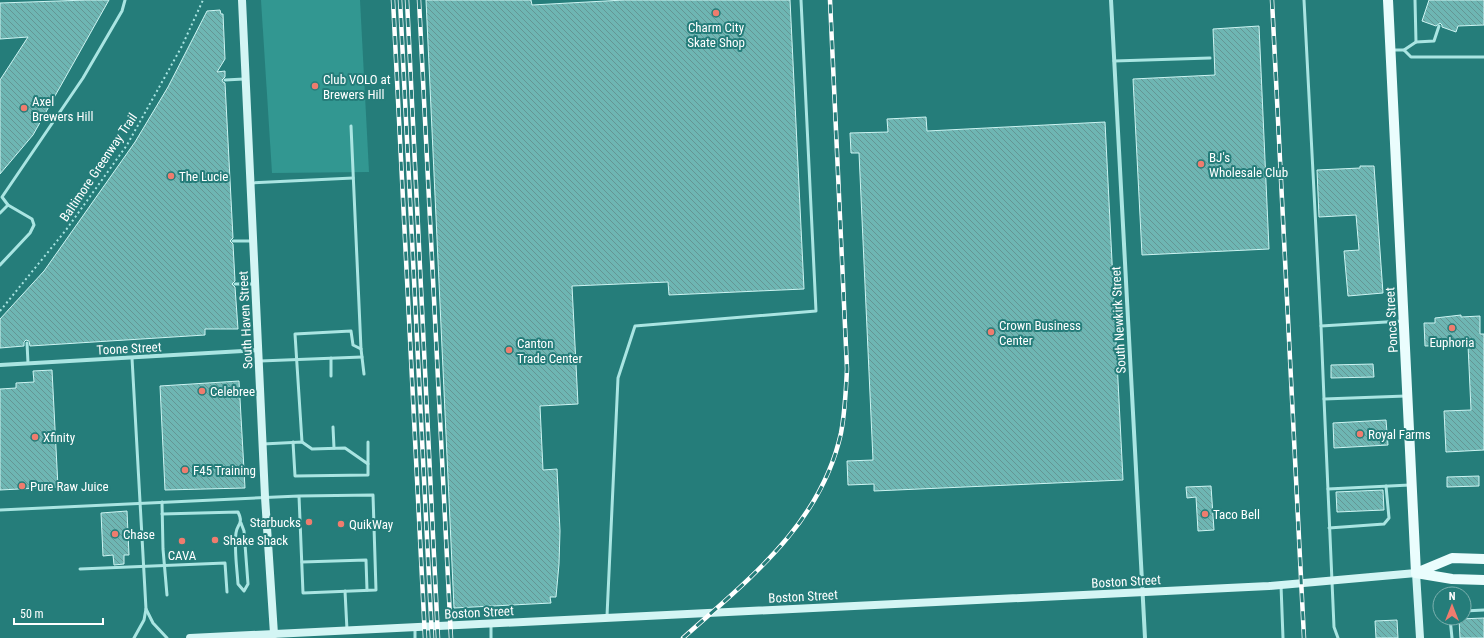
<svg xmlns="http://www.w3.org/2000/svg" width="1484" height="638" viewBox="0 0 1484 638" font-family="'Roboto Condensed',sans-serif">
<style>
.pitch{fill:#329791}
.building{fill:url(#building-back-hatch);stroke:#cdf4f2}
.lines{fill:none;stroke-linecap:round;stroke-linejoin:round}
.path{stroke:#aae5e2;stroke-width:2;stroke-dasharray:2 3;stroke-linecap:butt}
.lane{stroke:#aae5e2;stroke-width:3}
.street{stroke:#aae5e2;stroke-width:4}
.secondary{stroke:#d3f5f4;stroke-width:8}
.primary{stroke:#eafdfd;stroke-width:10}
.rail-casing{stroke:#fff;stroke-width:4.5}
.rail{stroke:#257d7a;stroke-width:3;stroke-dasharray:9;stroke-linecap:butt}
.poi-dot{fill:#ef7c6e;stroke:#257d7a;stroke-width:1.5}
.labels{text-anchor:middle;stroke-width:4;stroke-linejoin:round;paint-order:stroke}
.poi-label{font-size:13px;fill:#fff;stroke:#257d7a;text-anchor:start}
.street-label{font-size:13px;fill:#fff;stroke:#257d7a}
</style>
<defs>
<pattern id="building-back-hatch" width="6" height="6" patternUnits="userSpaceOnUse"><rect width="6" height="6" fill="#6eb6b3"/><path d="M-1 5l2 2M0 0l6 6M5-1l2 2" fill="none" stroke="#649694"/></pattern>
</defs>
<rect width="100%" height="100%" fill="#257d7a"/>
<path class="pitch" d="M261,0H360L369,172L272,173Z"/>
<g class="building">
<path d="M87,0H109L33,135L0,174V80L28,37L0,39V3Z"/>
<path d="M426,0H531L532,5L624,0H790L804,289L669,295L668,282L572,286L578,404L540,406L543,470L557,469L560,531L559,564L556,597H550L551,603L454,608Z"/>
<path d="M1429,0H1484V25L1458,26L1456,32L1442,27V25L1440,23L1436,26L1422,21Z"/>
<path d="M220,10L221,14H223L225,59L217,72L225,71V77L222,80L223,82L225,83L231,199L233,238L230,241L233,244L235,281L232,284L235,287L238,329H205V335L30,346L29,341L26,340L24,342V346L0,348V319L44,271L135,142L168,87L207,11Z"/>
<path d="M1259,26L1269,249L1142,255L1133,79L1215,75L1213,29Z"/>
<path d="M926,117L927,131L1105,122L1123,480L874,491V484L848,485L847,461L873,460L859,153H851L850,133L888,132L887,119Z"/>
<path d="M1360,166H1374L1383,293L1348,296L1344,251L1359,250L1356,215L1319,217L1317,170L1360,168Z"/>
<path d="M1461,315V317L1480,316V334H1484V450L1446,452L1444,411L1471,410L1468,345L1425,346L1424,323H1435V318Z"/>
<path d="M1373,364L1374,377L1331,378V365Z"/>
<path d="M52,370L58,487L0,490V389L16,388V383L34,382L33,371Z"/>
<path d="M239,381L245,488L165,490L160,386Z"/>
<path d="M1386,420L1388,445L1334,448L1333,423Z"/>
<path d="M1479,476V486L1447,487V477Z"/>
<path d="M1211,486L1214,530L1198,531L1196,497L1187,498L1186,487Z"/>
<path d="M1383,490L1384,510L1337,512L1336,492Z"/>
<path d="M127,511L129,555H124V564L114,565L113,555L103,556L101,513Z"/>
<path d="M1484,618V638H1460L1459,619Z"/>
<path d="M1397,620L1398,638H1376L1375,621Z"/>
</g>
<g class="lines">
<path class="path" d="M0,311L66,230L127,145L182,46L203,0"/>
<g class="lane">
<path d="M1304,0L1321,326"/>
<path d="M1416,42L1434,41L1439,26"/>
<path d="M1392,50H1404L1416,42L1415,0"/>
<path d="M1404,50L1411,57H1484"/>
<path d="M1114,61L1210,58"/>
<path d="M225,80L244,79"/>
<path d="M351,126L361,349L364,374"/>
<path d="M251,183L353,178"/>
<path d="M0,213L8,205"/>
<path d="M233,241H252"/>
<path d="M0,265L30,233L34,225L32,219L8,205L2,197L83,78L122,11L125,0"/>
<path d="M235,284H254"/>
<path d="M27,343L28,363"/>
<path d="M132,358L146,609L144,620L134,638"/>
<path d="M331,358V376"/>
<path d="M260,361L362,357"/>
<path d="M1324,399L1321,326L1402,321"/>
<path d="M333,427L334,448"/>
<path d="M293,442L295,476L368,475V442"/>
<path d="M302,442L295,334L351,331L353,345L361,349"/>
<path d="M263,444L302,442L312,449L345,448L368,464"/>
<path d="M1328,489L1410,485"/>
<path d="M162,502L163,549L167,595"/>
<path d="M0,510L299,496L303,593L376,590L373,495L299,496"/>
<path d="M162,514L238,512C244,524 237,524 236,533C234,549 237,568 238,584L244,591L248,584L244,531L241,523"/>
<path d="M1329,528L1384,524L1389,518L1386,486"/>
<path d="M302,562L366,560L367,590"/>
<path d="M80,569L225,563L227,592"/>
<path d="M1281,585L1283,638"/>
<path d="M345,591L347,630"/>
<path d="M146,609L153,623L167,638"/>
<path d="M1464,611L1484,610"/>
<path d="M607,616L618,378L635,326L816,311L801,0"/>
<path d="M1450,618L1452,638"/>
<path d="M491,624V638"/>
<path d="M415,629V638"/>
<path d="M1338,638L1334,627L1324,399L1406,396"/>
</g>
<g class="street">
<path d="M1111,0C1121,213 1135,425 1145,638"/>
<path d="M0,365L259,350"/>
</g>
<g class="secondary">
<path d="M242,0L265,497L274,634"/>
<path d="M190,638L1269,586L1416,573L1420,638"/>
</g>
<g class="primary">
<path d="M1388,0L1416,573"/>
<path d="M1416,573L1452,558L1484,559"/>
<path d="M1416,573L1452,579L1484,580"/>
</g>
<defs>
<g id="rail">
<path d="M393,0L425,638"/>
<path d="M400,0L432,638"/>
<path d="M407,0L438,638"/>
<path d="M419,0L451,638"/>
<path d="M1272,0L1304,638"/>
<path d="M683,638C749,579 821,524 841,433C845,412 846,390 847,369L830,0"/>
</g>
</defs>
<use href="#rail" class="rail-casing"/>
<use href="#rail" class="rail"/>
</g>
<g class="poi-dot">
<circle cx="716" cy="13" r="4"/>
<circle cx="315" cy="86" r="4"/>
<circle cx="24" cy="108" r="4"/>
<circle cx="1201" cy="164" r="4"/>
<circle cx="171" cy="176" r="4"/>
<circle cx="1452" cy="328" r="4"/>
<circle cx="991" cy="332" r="4"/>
<circle cx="509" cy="350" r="4"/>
<circle cx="202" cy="391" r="4"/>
<circle cx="1360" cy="434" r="4"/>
<circle cx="35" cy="437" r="4"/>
<circle cx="185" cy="470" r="4"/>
<circle cx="22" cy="486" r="4"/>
<circle cx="1205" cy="514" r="4"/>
<circle cx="309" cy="522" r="4"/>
<circle cx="341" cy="524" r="4"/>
<circle cx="115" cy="534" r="4"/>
<circle cx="215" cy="540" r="4"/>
<circle cx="182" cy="541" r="4"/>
</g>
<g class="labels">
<g class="poi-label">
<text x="716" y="32" text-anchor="middle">Charm City<tspan x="716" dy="15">Skate Shop</tspan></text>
<text x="323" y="84">Club VOLO at<tspan x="323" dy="15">Brewers Hill</tspan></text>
<text x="32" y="106">Axel<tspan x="32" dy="15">Brewers Hill</tspan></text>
<text x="1209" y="162">BJ's<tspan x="1209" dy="15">Wholesale Club</tspan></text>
<text x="179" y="181">The Lucie</text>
<text x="999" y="330">Crown Business<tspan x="999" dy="15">Center</tspan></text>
<text x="1452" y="347" text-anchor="middle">Euphoria</text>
<text x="517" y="348">Canton<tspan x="517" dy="15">Trade Center</tspan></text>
<text x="210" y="396">Celebree</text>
<text x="1368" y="439">Royal Farms</text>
<text x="43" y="442">Xfinity</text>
<text x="193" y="475">F45 Training</text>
<text x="30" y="491">Pure Raw Juice</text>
<text x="1213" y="519">Taco Bell</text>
<text x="301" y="527" text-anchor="end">Starbucks</text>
<text x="349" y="529">QuikWay</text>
<text x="123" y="539">Chase</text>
<text x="223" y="545">Shake Shack</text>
<text x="182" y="560" text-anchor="middle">CAVA</text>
</g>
<g class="street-label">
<text transform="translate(98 167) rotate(-56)" y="5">Baltimore Greenway Trail</text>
<text transform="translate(245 320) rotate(-93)" y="5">South Haven Street</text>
<text transform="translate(1118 320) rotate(-93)" y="5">South Newkirk Street</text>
<text transform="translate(1391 320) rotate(-93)" y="5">Ponca Street</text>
<text transform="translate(129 348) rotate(-3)" y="5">Toone Street</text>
<text transform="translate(1126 581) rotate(-3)" y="5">Boston Street</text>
<text transform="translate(803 596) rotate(-3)" y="5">Boston Street</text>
<text transform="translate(479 612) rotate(-3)" y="5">Boston Street</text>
</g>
</g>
<g transform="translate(1452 606)"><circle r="19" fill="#257d7a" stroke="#7cb1af"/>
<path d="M0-3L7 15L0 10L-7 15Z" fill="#ef7c6e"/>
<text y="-6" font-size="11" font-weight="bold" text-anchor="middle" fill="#ffffff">N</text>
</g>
<path d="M14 618v6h89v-6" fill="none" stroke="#ffffff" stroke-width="2"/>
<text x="20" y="618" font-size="12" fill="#ffffff" stroke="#257d7a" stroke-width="3" paint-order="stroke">50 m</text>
</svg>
